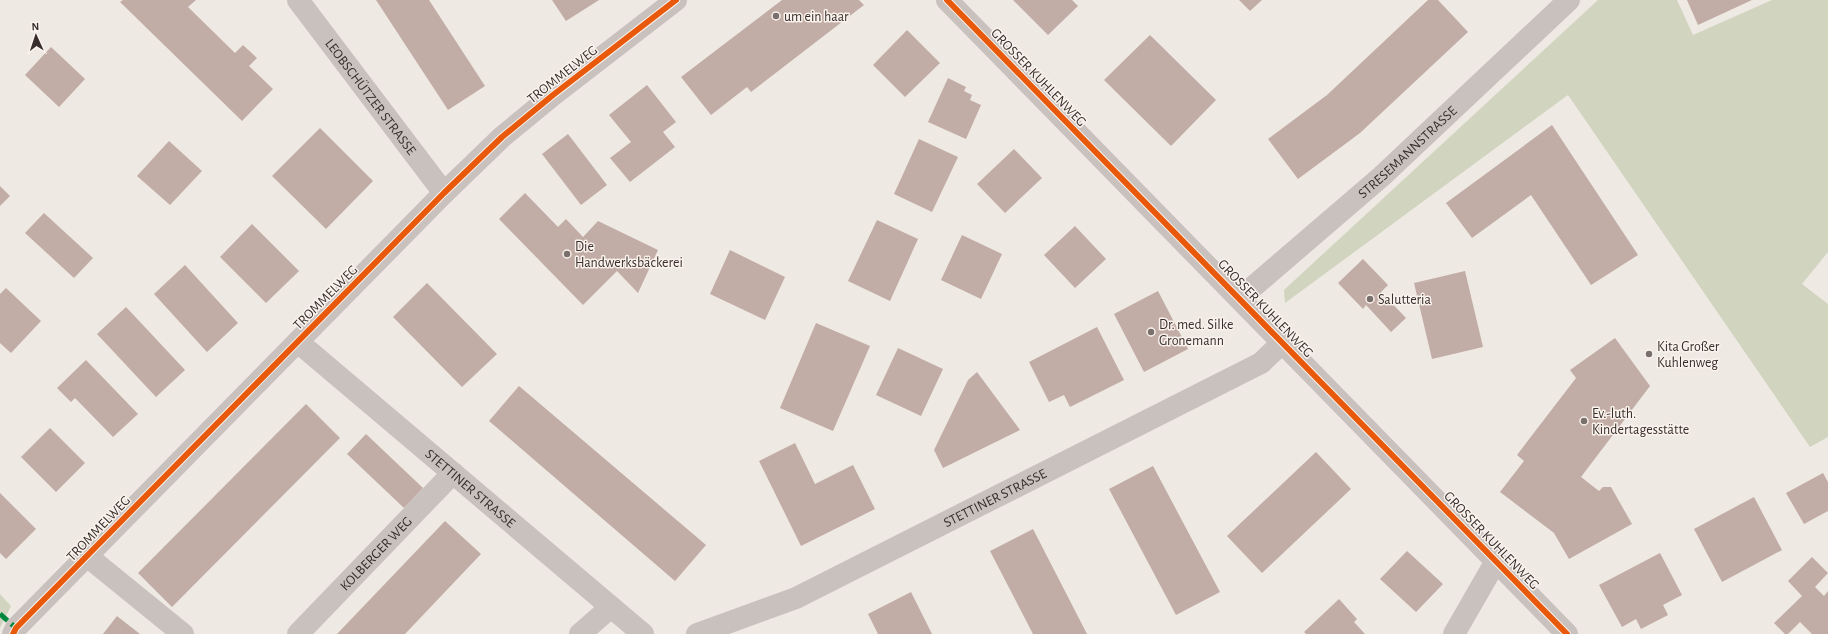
<svg xmlns="http://www.w3.org/2000/svg" width="1828" height="634" viewBox="0 0 1828 634" font-family="'Alegreya Sans',sans-serif">
<style>
.green{fill:#d1d4bf}
.building{fill:#c2aca6}
.lines{fill:none;stroke-linecap:round;stroke-linejoin:round}
.minor{stroke:#c8c1bd;stroke-width:22}
.quiet{stroke:#00873e;stroke-width:5;stroke-dasharray:10 5;stroke-linecap:butt}
.cycleway-casing{stroke:#faf3ed;stroke-width:8}
.cycleway{stroke:#e8590c;stroke-width:6}
.poi-dot{fill:#796f6c;stroke:#faf3ed;stroke-width:1.5}
.labels{text-anchor:middle;stroke-width:3;stroke-linejoin:round;paint-order:stroke}
.poi-label{font-size:14px;fill:#392e2b;stroke:#faf3ed;text-anchor:start}
.street-label{font-size:14px;fill:#392e2b;stroke:#faf3ed}
</style>
<rect width="100%" height="100%" fill="#efe9e4"/>
<g class="green">
<path d="M1598,0H1677L1693,35L1772,0H1828V252L1802,284L1828,304V437L1810,447L1568,95L1285,303L1284,290Z"/>
<path d="M0,594L11,606L0,628Z"/>
</g>
<g class="building">
<path d="M123,0H196L188,7L235,53L243,45L257,58L249,66L273,89L242,121L120,2Z"/>
<path d="M376,0H429L485,86L448,110Z"/>
<path d="M552,0H599L566,21Z"/>
<path d="M782,0H859L864,5L751,92L747,87L711,115L681,77Z"/>
<path d="M1013,0H1072L1078,6L1048,35Z"/>
<path d="M1239,0H1262L1250,11Z"/>
<path d="M1428,0H1438L1468,32L1360,133L1298,179L1268,139L1327,95Z"/>
<path d="M1687,0H1752L1698,25Z"/>
<path d="M907,30L940,63L905,97L873,65Z"/>
<path d="M1150,35L1216,100L1171,146L1104,80Z"/>
<path d="M51,47L85,79L59,107L25,75Z"/>
<path d="M948,78L966,87L964,91L972,95L970,100L981,105L966,139L928,122Z"/>
<path d="M647,85L676,122L663,132L675,147L630,182L610,158L631,142L609,115Z"/>
<path d="M1552,125L1638,255L1591,285L1531,195L1472,238L1446,203Z"/>
<path d="M320,128L373,181L326,229L272,176Z"/>
<path d="M568,134L607,185L581,205L542,154Z"/>
<path d="M919,139L958,157L932,212L894,194Z"/>
<path d="M169,141L202,171L170,205L137,176Z"/>
<path d="M1014,149L1042,178L1005,213L977,184Z"/>
<path d="M0,186L10,196L0,206Z"/>
<path d="M525,193L558,227L566,219L583,237L598,221L658,250L638,293L617,271L583,305L499,219Z"/>
<path d="M44,213L93,258L74,278L25,233Z"/>
<path d="M877,220L918,239L890,301L848,281Z"/>
<path d="M252,224L299,271L266,303L220,257Z"/>
<path d="M1075,226L1106,259L1075,288L1044,255Z"/>
<path d="M962,235L1002,254L981,299L941,280Z"/>
<path d="M730,250L785,277L765,320L710,294Z"/>
<path d="M1363,259L1388,285L1381,292L1406,318L1391,332L1366,305L1363,309L1338,283Z"/>
<path d="M185,265L238,323L207,352L154,294Z"/>
<path d="M1465,271L1483,347L1432,359L1414,283Z"/>
<path d="M427,283L497,354L462,387L393,317Z"/>
<path d="M6,288L41,321L11,353L0,343V294Z"/>
<path d="M1158,291L1188,349L1144,372L1114,314Z"/>
<path d="M126,307L185,370L156,397L97,334Z"/>
<path d="M816,323L870,346L833,431L780,408Z"/>
<path d="M1097,327L1124,380L1070,407L1064,395L1049,402L1029,362Z"/>
<path d="M1615,338L1650,386L1581,477L1599,491L1603,487H1611L1632,524L1569,559L1554,533L1500,492L1524,461L1517,455L1576,378L1570,370Z"/>
<path d="M898,348L943,369L921,416L876,395Z"/>
<path d="M86,360L138,414L113,437L75,398L71,402L57,388Z"/>
<path d="M977,372L1020,430L943,468L934,450L968,380Z"/>
<path d="M519,386L706,545L675,581L489,421Z"/>
<path d="M306,404L340,438L172,607L138,573Z"/>
<path d="M50,428L85,463L56,492L21,457Z"/>
<path d="M366,434L423,488L404,508L347,454Z"/>
<path d="M795,443L815,484L853,465L875,509L801,546L759,461Z"/>
<path d="M1316,452L1351,489L1262,573L1227,536Z"/>
<path d="M1153,466L1220,592L1176,615L1109,489Z"/>
<path d="M1823,473L1828,482V511L1804,524L1786,493Z"/>
<path d="M0,493L36,529L6,559L0,553Z"/>
<path d="M1754,497L1782,550L1722,582L1694,529Z"/>
<path d="M445,521L481,554L405,634H337Z"/>
<path d="M1033,529L1087,634H1033L990,551Z"/>
<path d="M1407,551L1443,584L1416,612L1380,579Z"/>
<path d="M1660,553L1682,595L1663,605L1668,615L1641,629L1636,619L1622,627L1599,585Z"/>
<path d="M1812,557L1828,573L1815,587L1824,596L1828,591V634H1812L1800,622L1788,634H1785L1774,623L1802,596L1788,581Z"/>
<path d="M911,592L932,634H878L868,614Z"/>
<path d="M1339,599L1357,619L1354,622L1365,634H1306L1304,632Z"/>
<path d="M117,616L140,634H103Z"/>
</g>
<g class="lines">
<g class="minor">
<path id="s1" d="M298,0L444,193"/>
<path d="M947,0L1567,634"/>
<path id="s2" d="M1240,298L1382,176L1569,0"/>
<path id="s3" d="M298,342L643,634"/>
<path d="M87,556L183,634"/>
<path d="M13,634L16,628L444,193L502,137L553,95L676,0"/>
<path id="s4" d="M298,634L453,473"/>
<path d="M580,634L611,607"/>
<path id="s5" d="M697,634L796,598L1261,363L1283,342"/>
<path d="M1454,634L1496,561"/>
</g>
<path class="quiet" d="M0,614L16,628"/>
<defs>
<g id="cycleway">
<path d="M947,0L1567,634"/>
<path d="M13,634L16,628L444,193L502,137L553,95L676,0"/>
</g>
</defs>
<use href="#cycleway" class="cycleway-casing"/>
<use href="#cycleway" class="cycleway"/>
</g>
<g class="poi-dot">
<circle cx="776" cy="16" r="4"/>
<circle cx="567" cy="254" r="4"/>
<circle cx="1370" cy="299" r="4"/>
<circle cx="1151" cy="332" r="4"/>
<circle cx="1649" cy="354" r="4"/>
<circle cx="1584" cy="421" r="4"/>
</g>
<g class="labels">
<g class="poi-label">
<text x="784" y="21">um ein haar</text>
<text x="575" y="251">Die<tspan x="575" dy="16">Handwerksbäckerei</tspan></text>
<text x="1378" y="304">Salutteria</text>
<text x="1159" y="329">Dr. med. Silke<tspan x="1159" dy="16">Gronemann</tspan></text>
<text x="1657" y="351">Kita Großer<tspan x="1657" dy="16">Kuhlenweg</tspan></text>
<text x="1592" y="418">Ev.-luth.<tspan x="1592" dy="16">Kindertagesstätte</tspan></text>
</g>
<g class="street-label">
<text transform="translate(562 74) rotate(-38)" y="5">TROMMELWEG</text>
<text transform="translate(1039 77) rotate(46)" y="5">GROSSER KUHLENWEG</text>
<text dy="5" stroke="none"><textPath href="#s1" startOffset="121">LEOBSCHÜTZER STRASSE</textPath></text>
<text dy="5" stroke="none"><textPath href="#s2" startOffset="222">STRESEMANNSTRASSE</textPath></text>
<text transform="translate(325 297) rotate(-45)" y="5">TROMMELWEG</text>
<text transform="translate(1266 308) rotate(46)" y="5">GROSSER KUHLENWEG</text>
<text dy="5" stroke="none"><textPath href="#s3" startOffset="226">STETTINER STRASSE</textPath></text>
<text dy="5" stroke="none"><textPath href="#s5" startOffset="328">STETTINER STRASSE</textPath></text>
<text transform="translate(98 528) rotate(-46)" y="5">TROMMELWEG</text>
<text transform="translate(1492 540) rotate(46)" y="5">GROSSER KUHLENWEG</text>
<text dy="5" stroke="none"><textPath href="#s4" startOffset="112">KOLBERGER WEG</textPath></text>
</g>
</g>
<g transform="translate(36 36) rotate(357)" stroke="#faf3ed" stroke-width="3" paint-order="stroke">
<path d="M0-3L7 15L0 10L-7 15Z" fill="#392e2b"/>
<text y="-6" font-size="11" font-weight="bold" text-anchor="middle" fill="#392e2b">N</text>
</g>
</svg>
